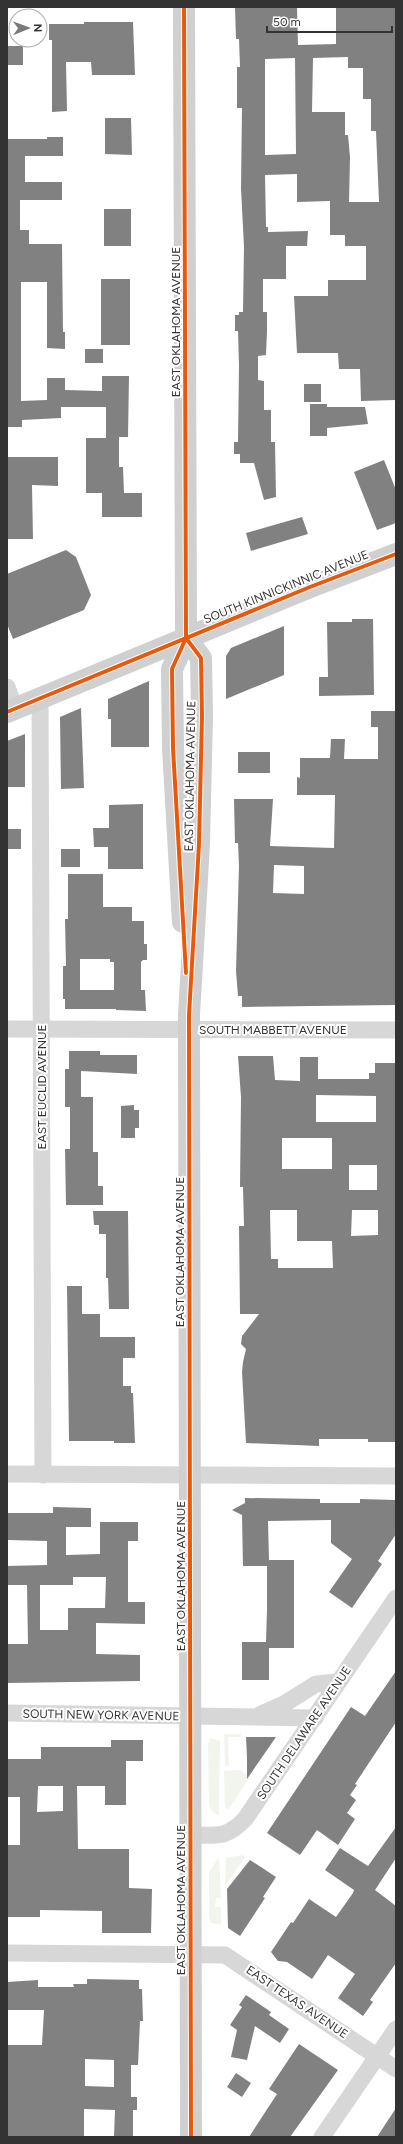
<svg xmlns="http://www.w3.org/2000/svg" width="403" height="2144" viewBox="0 0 403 2144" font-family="Figtree,sans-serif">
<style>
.green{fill:#f1f5ed}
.building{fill:#818181;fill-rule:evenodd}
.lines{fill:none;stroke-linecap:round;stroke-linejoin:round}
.street{stroke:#d7d7d7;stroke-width:17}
.secondary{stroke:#d0d0d0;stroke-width:22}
.cycleway-casing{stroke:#fff;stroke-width:6}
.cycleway{stroke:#e8590c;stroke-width:4}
.labels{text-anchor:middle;stroke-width:4;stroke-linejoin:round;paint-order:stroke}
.street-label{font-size:12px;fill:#333;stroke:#fff}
</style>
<rect width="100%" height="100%" fill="#fff"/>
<g class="green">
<path d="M224,1734H241V1737H228L229,1766H225Z"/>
<path d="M210,1738L220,1741L219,1816L211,1810L209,1805L208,1744Z"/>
<path d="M240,1770L250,1777L228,1810L225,1807L224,1771Z"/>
<path d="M242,1855L245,1857L225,1886L226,1858Z"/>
<path d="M219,1857L221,1898H216L215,1907H221V1924L211,1923L209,1917V1872Z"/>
</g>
<g class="building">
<path d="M235,7H297L298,45L336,44V7H396V400L361,401L360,369H339L338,353H297L294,296H328V280H366V246H345V235H330V201L297,202V174L265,175L266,227H268V232L308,231L307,246H286V279H263V312H267V331L266,355L258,356V380L264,381V410H271V442H275L276,497L264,500L254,463H240V454H234V442H238L239,365L238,331H235V315H239V312H243L244,247L241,188L242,108H237V67H240L239,39H236ZM348,57V68H363V99H371V131H376L379,202H349L350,157L348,135H345V112H312L313,58ZM295,58L296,154L265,155V59Z"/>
<path d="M84,22H133L135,75H92L91,62H66L67,111L52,112V40H49V24H84Z"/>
<rect x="7" y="46" width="16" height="19"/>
<path d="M105,118H131L132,155L105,154Z"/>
<path d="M47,137H63V156H25V182H62V200H20V230H29V244H62L63,332H65V349L47,348V282H21V401L47,400V378H65V390L102,391V376H129L128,437H119V467H123L124,493H142V517H102V493H86V438H106V407H61V418L22,420V427H7V139H47Z"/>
<rect x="104" y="209" width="27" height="37"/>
<rect x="101" y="279" width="29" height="66"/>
<rect x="85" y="349" width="18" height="14"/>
<rect x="304" y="384" width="17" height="18"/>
<path d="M310,404H327V407H365L368,424L327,428V436H310Z"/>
<path d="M7,457H58V486L32,485L33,539H7Z"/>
<path d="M384,460L396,490V523L377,530L354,472Z"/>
<path d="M302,517L308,534L251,551L246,533Z"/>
<path d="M66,550L76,557L91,595L84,610L13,639L7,624V574Z"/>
<path d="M352,619H373L374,695L319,696V677H328L327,622H352Z"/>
<path d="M284,626V675L226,699V656L231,648Z"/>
<path d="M149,681V747H111V719H108V699Z"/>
<path d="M81,708L84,788L61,789L60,717Z"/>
<path d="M371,711H396V1005L242,1007V996H238L236,971L239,866L238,843H235L234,799H273L270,846L334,848L335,795H297V777L300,778V758H330L331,739H345L344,759H378V727H371ZM274,865L304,866V894L273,893Z"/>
<path d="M25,734V787H7V741Z"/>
<rect x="238" y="752" width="32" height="21"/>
<path d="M143,804V869H108V847H94L93,828H109V805Z"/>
<rect x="7" y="829" width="14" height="20"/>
<rect x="61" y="849" width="19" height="18"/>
<path d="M68,874H103V907H132V921H144V944H147V960H143L141,962V990H145L146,1011L116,1010V1009H65V999H63V966H66L65,919H68ZM80,959H110V962H114V990H80Z"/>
<path d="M69,1051H100V1055H137V1074L81,1071V1097H93V1152H98V1186H103V1205H66L65,1149H70V1107H65V1069H69Z"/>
<path d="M238,1056H273L275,1080L300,1081V1057H318V1079H369V1073H375V1063H396V1442H368V1439H319V1446L246,1443L242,1372L243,1362L246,1349L241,1344L242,1336L259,1314H240L239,1226H244L243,1187H240L241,1097ZM316,1095L376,1096V1122H316ZM282,1138H332V1169H282ZM349,1165H377V1190H349ZM270,1210H297V1241H332L333,1268H278V1259H271ZM352,1210H378V1235L351,1236Z"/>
<path d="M134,1105V1110H139V1128H135V1138H121V1106Z"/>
<path d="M93,1211H128L129,1309H109L108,1278H106V1234H99V1225H94Z"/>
<path d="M67,1286H82V1314H100V1337H135V1358H123V1386H131V1393H133L135,1443H114V1441H69Z"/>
<path d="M245,1498L320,1499V1503H360V1499L396,1500V1534L378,1561L382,1564L352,1608L329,1592L352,1559L331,1543V1520L268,1521L269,1560H294V1648H269V1680H242V1642H266L267,1609V1566H243L242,1515L232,1510L245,1503Z"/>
<path d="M53,1507L91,1508V1527H66V1555L100,1554V1522H138V1541H128V1602H145V1624L96,1623V1654L140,1655V1681L7,1683V1644H28L27,1585H7V1566L47,1565V1541L7,1540V1513H53ZM73,1577H106L105,1608H68V1630H40V1585H73Z"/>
<path d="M396,1671V1722L355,1784L357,1785L350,1795L356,1800L347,1813L355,1819L338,1845L317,1830L300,1855L267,1833L351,1707L365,1716Z"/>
<path d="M246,1737H276L247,1779V1758Z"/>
<path d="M111,1740H143V1761H126V1805H105V1786H77L78,1849H129V1888L152,1889L151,1933H102V1911L40,1910V1917H7V1845H20V1797H7V1759H41V1747H111ZM38,1786H63V1811L37,1812Z"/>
<path d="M396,1827V1858L375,1890L396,1906V1963L370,2000L373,2002L363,2016L338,1998L355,1974L328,1955L312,1979L287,1962L278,1961L271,1952L291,1922L293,1923L309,1899L336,1917L353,1893L354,1890L325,1870L340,1848L368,1866Z"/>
<path d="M250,1860L276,1877L263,1897L265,1898L240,1936L228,1928L227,1889Z"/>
<path d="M87,1979L139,1980V1989H142L143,2021H140L138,2065H131V2097H137V2110H133V2137H114L115,2110L84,2109V2137H7V2045H42L44,2010H7V1982L38,1980V1987H74L73,1984H87ZM85,2059L114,2060V2087L85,2086Z"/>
<path d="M246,1995L271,2012L269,2015L289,2029L280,2043L255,2026L247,2060L231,2057L237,2030L230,2025L242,2007L239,2005Z"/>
<path d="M299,2044L338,2070L290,2137H249L277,2094L269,2089Z"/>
<path d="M236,2073L251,2083L242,2097L227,2087Z"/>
<path d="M396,2108V2137H377Z"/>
</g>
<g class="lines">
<g class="street">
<path d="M7,687L15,709"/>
<path d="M40,699L43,1475"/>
<path d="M7,1029L396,1030"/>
<path d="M7,1474L396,1476"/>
<path d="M7,1713L315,1718"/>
<path d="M261,1714L284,1704L316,1684L338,1682"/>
<path d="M191,1835C217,1835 226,1839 245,1819L396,1598"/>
<path d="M7,1953L225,1955L396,2069"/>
<path d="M322,2137L396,2029"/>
</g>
<g class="secondary">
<path d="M186,638L201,658L202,716L199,844L189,1015L191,2137"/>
<path d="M7,712L310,587L396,554"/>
<path d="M183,922L173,748L172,669L186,638L184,7"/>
</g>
<defs>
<g id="cycleway">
<path d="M184,7L186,638L172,669L173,748L186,973"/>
<path d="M186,638L201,658L202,716L199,844L189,1015L191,2137"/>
<path d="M7,712L310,587L396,554"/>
</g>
</defs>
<use href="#cycleway" class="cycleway-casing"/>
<use href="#cycleway" class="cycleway"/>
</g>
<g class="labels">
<g class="street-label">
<text transform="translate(176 322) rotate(-90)" y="4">EAST OKLAHOMA AVENUE</text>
<text transform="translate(286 587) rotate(-22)" y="4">SOUTH KINNICKINNIC AVENUE</text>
<text transform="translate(190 776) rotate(-89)" y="4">EAST OKLAHOMA AVENUE</text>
<text x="273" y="1034">SOUTH MABBETT AVENUE</text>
<text transform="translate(42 1087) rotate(-90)" y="4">EAST EUCLID AVENUE</text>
<text transform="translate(180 1252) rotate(-90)" y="4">EAST OKLAHOMA AVENUE</text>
<text transform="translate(181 1576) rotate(-90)" y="4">EAST OKLAHOMA AVENUE</text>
<text transform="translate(101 1715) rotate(1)" y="4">SOUTH NEW YORK AVENUE</text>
<text transform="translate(304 1733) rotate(-56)" y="4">SOUTH DELAWARE AVENUE</text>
<text transform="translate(181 1900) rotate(-90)" y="4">EAST OKLAHOMA AVENUE</text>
<text transform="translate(297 2002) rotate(34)" y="4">EAST TEXAS AVENUE</text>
</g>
</g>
<rect width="403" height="2144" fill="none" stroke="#333333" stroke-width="16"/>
<g transform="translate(28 28) rotate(89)"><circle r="19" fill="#ffffff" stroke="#adadad"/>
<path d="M0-3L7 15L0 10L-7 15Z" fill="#7a7a7a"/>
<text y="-6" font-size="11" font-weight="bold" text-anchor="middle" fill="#333333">N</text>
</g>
<path d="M267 26v6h125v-6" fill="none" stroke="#333333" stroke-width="2"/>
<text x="273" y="26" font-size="12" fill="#333333" stroke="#ffffff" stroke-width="3" paint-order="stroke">50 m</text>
</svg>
